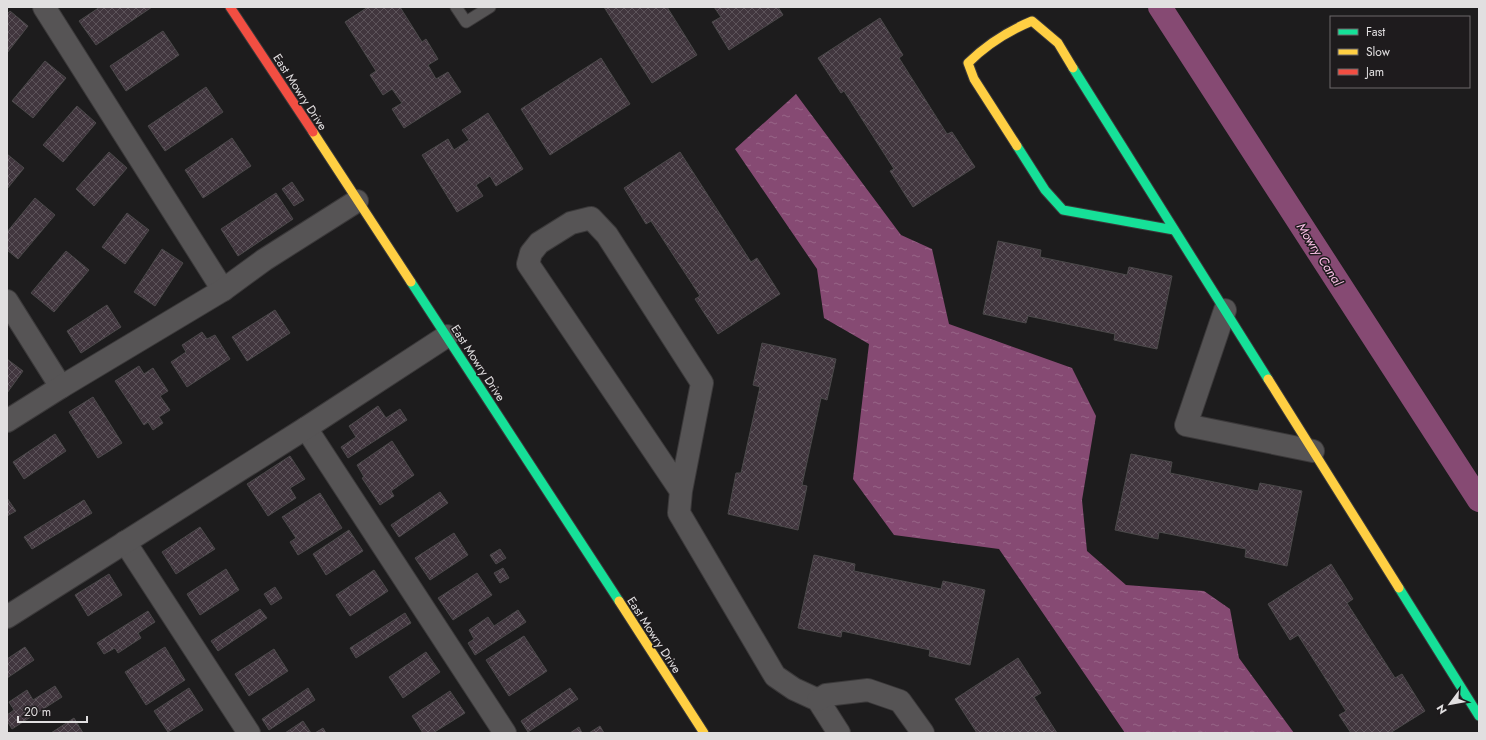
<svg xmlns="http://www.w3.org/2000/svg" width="1486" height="740" viewBox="0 0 1486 740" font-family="Jost,sans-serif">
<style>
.water{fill:url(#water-ripples)}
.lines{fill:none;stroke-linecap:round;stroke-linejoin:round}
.canal{stroke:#864a73;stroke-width:24}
.building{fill:url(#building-cross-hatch);stroke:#4b494a}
.lane-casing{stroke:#3b393a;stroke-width:13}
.street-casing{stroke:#3b393a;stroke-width:24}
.fast-casing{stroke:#3b393a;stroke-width:11}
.slow-casing{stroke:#3b393a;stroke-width:11}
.jam-casing{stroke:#3b393a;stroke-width:11}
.lane{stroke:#565455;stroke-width:11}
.street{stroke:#565455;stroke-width:22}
.fast{stroke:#16e098;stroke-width:9}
.slow{stroke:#ffcf43;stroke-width:9}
.jam{stroke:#f24e42;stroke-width:9}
.labels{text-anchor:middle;stroke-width:3;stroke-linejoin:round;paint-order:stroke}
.street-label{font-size:12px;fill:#e1dfe0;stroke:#1e1b1d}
.water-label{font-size:13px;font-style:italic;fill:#fac0e6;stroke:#1e1b1d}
</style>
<defs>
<pattern id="water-ripples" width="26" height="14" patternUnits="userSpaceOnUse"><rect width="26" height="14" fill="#864a73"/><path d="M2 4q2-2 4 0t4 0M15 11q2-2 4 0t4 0" fill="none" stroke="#976487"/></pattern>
<pattern id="building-cross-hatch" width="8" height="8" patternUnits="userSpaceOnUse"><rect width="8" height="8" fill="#41363e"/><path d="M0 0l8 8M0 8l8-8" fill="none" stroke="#5c535a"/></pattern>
</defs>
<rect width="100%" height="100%" fill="#1d1c1d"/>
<path class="water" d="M796,94L901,235L932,249L949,324L1072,368L1096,416L1082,500L1087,551L1126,585L1204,591L1230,609L1239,658L1294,733H1125L999,549L894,535L853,479L869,344L824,318L817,269L735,149Z"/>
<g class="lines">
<path class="canal" d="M1160,7L1479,500"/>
</g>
<g class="building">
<path d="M100,7H152L96,45L79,21Z"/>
<path d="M368,7H400L422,42L426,39L438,59L428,65L436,79L448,72L461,92L404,128L392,109L402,103L392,89L383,95L370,75L376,71L345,22Z"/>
<path d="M604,7H667L697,55L652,83Z"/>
<path d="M714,7H778L783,15L729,50L712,22L721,17Z"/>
<path d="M10,11L28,26L7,53V14Z"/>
<path d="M880,18L903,55L899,58L947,134L952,132L975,167L913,207L890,171L894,169L844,91L841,93L818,58Z"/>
<path d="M163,31L179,55L126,91L110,66Z"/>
<path d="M601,58L630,104L550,155L521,109Z"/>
<path d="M45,61L66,78L33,118L12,101Z"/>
<path d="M206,87L223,112L165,151L148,126Z"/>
<path d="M77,106L96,123L63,162L43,145Z"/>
<path d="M488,113L523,169L496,186L490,176L476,185L483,196L457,212L422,155L448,139L454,150L469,140L462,130Z"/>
<path d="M232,138L251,166L203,198L185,170Z"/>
<path d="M109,152L127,168L94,206L76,189Z"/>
<path d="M680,152L751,262L757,258L780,294L718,334L695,299L700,296L651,221L646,224L624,188Z"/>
<path d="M7,154L24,168L7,189Z"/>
<path d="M292,182L304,200L294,206L282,189Z"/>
<path d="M276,193L293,219L238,256L221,229Z"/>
<path d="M35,198L55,215L18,259L7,250V232Z"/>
<path d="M127,213L149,230L125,264L102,247Z"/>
<path d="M998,241L1041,250L1040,257L1127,275L1129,267L1172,276L1157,349L1114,340L1115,334L1028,316L1026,323L983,314Z"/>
<path d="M162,249L183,263L155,306L134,292Z"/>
<path d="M66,251L89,270L54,312L31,293Z"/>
<path d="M107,305L121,327L81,353L67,331Z"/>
<path d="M275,310L290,333L247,361L232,337Z"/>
<path d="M202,332L207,339L215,335L230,359L187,387L171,362L186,352L182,345Z"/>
<path d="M762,343L836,359L827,400L821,398L802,485L807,486L798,530L728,514L736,473H741L760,387L753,385Z"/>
<path d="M7,359L23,371L7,393Z"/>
<path d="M139,366L144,374L153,368L168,391L160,396L170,410L159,417L163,423L153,430L148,422L144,425L115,381Z"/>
<path d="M93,397L122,443L98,458L69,412Z"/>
<path d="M378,406L386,418L400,409L407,420L348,458L341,447L356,437L349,426Z"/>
<path d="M55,434L66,451L24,479L13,462Z"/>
<path d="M392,441L414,475L391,491L394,496L380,505L362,478L364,477L357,465Z"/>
<path d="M1131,454L1172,462L1170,473L1258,491L1260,483L1302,491L1287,566L1245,557L1246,549L1159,532L1158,539L1115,530Z"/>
<path d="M290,456L305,479L290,488L296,498L268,516L247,484Z"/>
<path d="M440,492L448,503L399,537L391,525Z"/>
<path d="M320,493L342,528L298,555L290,542L296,538L282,517Z"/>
<path d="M7,498L16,511L7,516Z"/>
<path d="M84,500L92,513L32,549L24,537Z"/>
<path d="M200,527L215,549L176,574L162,552Z"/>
<path d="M349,530L363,551L326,575L313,554Z"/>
<path d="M454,533L468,555L430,580L415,558Z"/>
<path d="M500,549L506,558L496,564L490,555Z"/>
<path d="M814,555L855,564L854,571L941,589L943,581L985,590L970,665L929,656L930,650L842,631L841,637L798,628Z"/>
<path d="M1331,564L1353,599L1347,603L1395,678L1402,674L1425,711L1390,733H1351L1339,715L1346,711L1298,635L1290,640L1268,604Z"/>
<path d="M503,568L509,578L500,583L494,573Z"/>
<path d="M226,569L239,590L200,615L187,594Z"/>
<path d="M374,570L388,591L350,616L336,595Z"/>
<path d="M477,573L492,595L453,620L438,598Z"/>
<path d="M109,574L122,595L88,616L75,595Z"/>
<path d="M275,587L282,598L271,605L264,594Z"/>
<path d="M260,609L267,618L218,651L211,641Z"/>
<path d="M518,610L526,622L475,655L468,643L474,639L469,630L488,617L494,626Z"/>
<path d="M148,611L155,622L138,633L141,638L118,653L115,648L104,654L97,643Z"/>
<path d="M405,613L411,623L356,658L350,648Z"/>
<path d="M524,636L547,671L509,696L486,660Z"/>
<path d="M25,647L34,660L7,678V659Z"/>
<path d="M165,647L185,680L146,705L125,672Z"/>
<path d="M274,649L288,671L249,696L235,674Z"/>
<path d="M426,652L440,672L403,698L389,677Z"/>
<path d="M1018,658L1041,693L1034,697L1057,733H983V732L977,733L955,699Z"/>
<path d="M55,686L62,697L12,729L7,721V715L14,710L9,702L27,690L33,700Z"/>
<path d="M189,688L203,710L168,732L154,711Z"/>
<path d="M308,688L315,700L269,730L262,719Z"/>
<path d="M570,688L578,699L528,732L521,721Z"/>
<path d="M450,691L465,713L433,733H423L412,716Z"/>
<path d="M74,718L83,733H51Z"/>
<path d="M303,721L311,733H285Z"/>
<path d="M600,726L604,733H589Z"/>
<path d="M579,727L582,733H570Z"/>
<path d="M323,728L326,733H315Z"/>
</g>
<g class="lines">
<defs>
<path id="lane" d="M456,7L466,22L490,7"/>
<g id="street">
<path d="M44,7L223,290"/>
<path d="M7,301L61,387"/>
<path d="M1225,310L1186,425L1313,451"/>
<path d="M7,421L61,387L223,290L264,260L357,201"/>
<path d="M306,428L505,733"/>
<path d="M681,491L528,264L531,253L539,243L571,223L591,218L607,235L702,383L681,491L679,513L775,676L794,689L818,700L839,733"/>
<path d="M125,542L249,733"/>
<path d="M7,617L306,428L447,336"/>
<path d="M818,700L826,695L868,690L900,701L923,733"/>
</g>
<g id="fast">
<path d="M1073,68L1268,379"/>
<path d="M1017,146L1045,190L1063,210L1174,230"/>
<path d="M411,282L619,601"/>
<path d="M1399,588L1479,716"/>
</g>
<g id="slow">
<path d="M313,132L411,282"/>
<path d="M1017,146L974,79L968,63C986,45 1008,31 1032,21L1058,43L1073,68"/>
<path d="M1268,379L1399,588"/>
<path d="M619,601L704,733"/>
</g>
<path id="jam" d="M230,7L313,132"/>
</defs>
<use href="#lane" class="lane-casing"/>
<use href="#street" class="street-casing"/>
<use href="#fast" class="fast-casing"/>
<use href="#slow" class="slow-casing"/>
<use href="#jam" class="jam-casing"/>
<use href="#lane" class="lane"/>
<use href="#street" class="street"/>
<use href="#fast" class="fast"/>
<use href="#slow" class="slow"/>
<use href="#jam" class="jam"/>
</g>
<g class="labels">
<g class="street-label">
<text transform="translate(300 92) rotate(57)" y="4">East Mowry Drive</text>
<text transform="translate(478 363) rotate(57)" y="4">East Mowry Drive</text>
<text transform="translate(654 635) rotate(57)" y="4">East Mowry Drive</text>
</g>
<g class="water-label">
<text transform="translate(1320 254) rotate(57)" y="5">Mowry Canal</text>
</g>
</g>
<rect width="1486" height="740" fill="none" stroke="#e1dfe0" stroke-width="16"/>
<rect x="1330" y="16" width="140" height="72" fill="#1e1b1d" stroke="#6c696b"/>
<rect x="1338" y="29" width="20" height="6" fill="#16e098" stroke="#6c696b"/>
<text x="1366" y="36" font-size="12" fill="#e1dfe0">Fast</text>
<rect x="1338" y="49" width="20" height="6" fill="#ffcf43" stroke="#6c696b"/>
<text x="1366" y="56" font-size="12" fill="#e1dfe0">Slow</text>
<rect x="1338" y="69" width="20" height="6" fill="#f24e42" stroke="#6c696b"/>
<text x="1366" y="76" font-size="12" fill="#e1dfe0">Jam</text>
<g transform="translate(1450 704) rotate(238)" stroke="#1e1b1d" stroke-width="3" paint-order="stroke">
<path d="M0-3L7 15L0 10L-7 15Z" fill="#e1dfe0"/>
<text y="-6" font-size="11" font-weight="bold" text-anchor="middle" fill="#e1dfe0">N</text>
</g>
<path d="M18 716v6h69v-6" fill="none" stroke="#e1dfe0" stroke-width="2"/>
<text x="24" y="716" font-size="12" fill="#e1dfe0" stroke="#1e1b1d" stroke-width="3" paint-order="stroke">20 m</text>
</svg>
